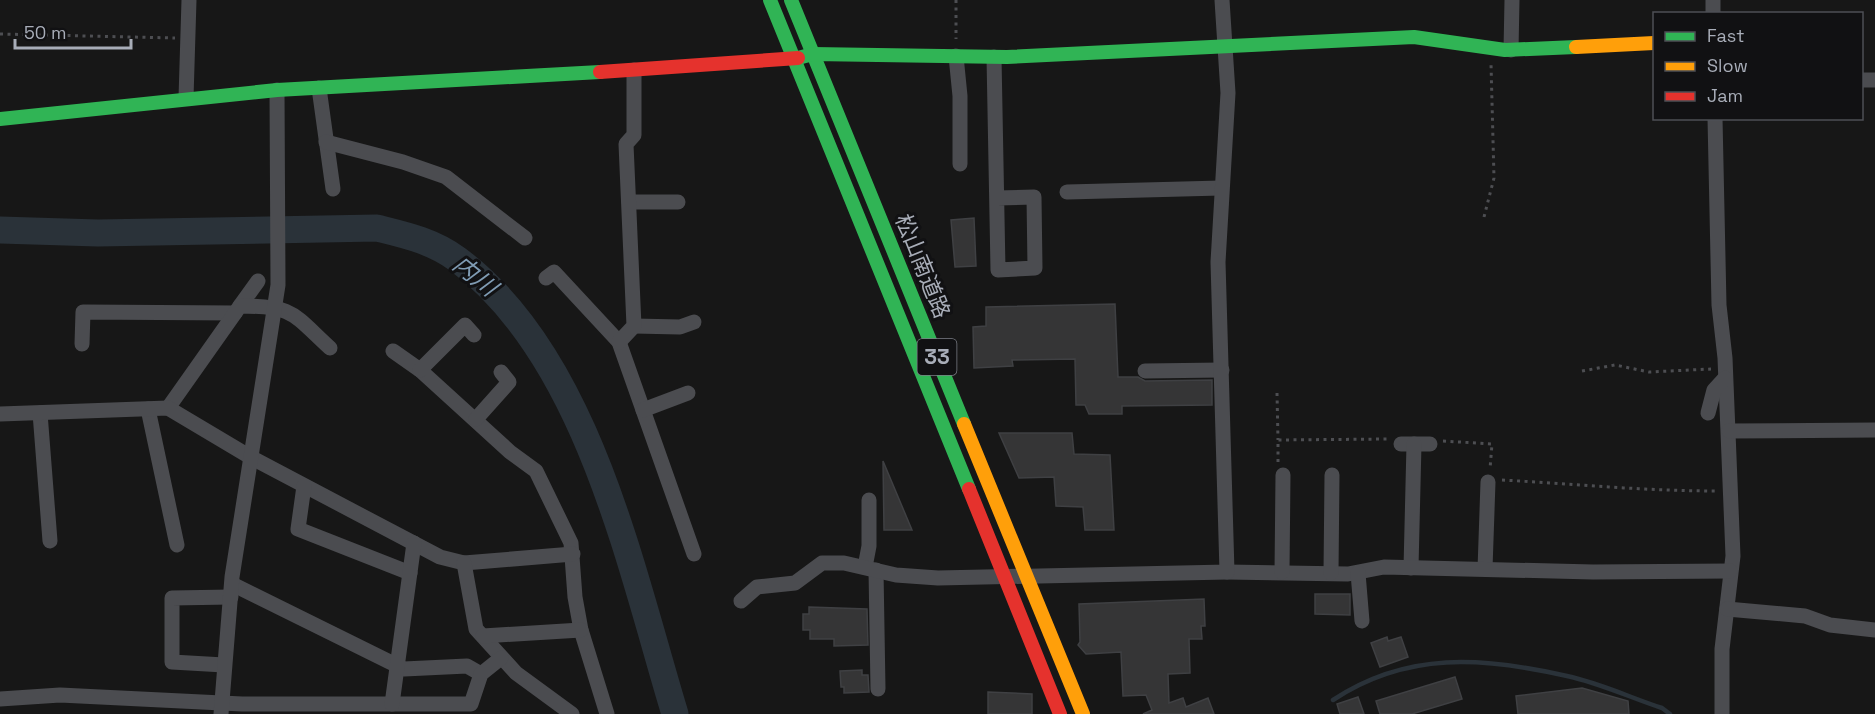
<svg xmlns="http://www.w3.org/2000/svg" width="1875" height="714" viewBox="0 0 1875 714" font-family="'Space Grotesk','Noto Sans JP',sans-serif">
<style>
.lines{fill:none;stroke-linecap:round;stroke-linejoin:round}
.stream{stroke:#2a3239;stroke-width:4.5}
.river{stroke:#2a3239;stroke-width:27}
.building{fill:#353536;stroke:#3f4043;stroke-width:1.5}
.path{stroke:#4d4e52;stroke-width:3;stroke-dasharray:3 4.5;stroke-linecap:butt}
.street{stroke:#4b4c50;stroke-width:15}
.fast{stroke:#30b455;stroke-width:14}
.slow{stroke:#ff9f0a;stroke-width:14}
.jam{stroke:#e5322d;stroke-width:14}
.labels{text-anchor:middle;stroke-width:6;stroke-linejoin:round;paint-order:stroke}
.shield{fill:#111113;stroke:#7b7e86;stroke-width:1.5}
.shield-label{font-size:21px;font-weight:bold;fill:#a8adb8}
.street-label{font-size:22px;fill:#a8adb8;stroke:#111113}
.water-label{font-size:24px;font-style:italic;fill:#7f9bb3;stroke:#111113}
</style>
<rect width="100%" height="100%" fill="#171717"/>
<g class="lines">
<path class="stream" d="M1333,700C1407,651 1483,657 1567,676C1600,683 1631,698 1662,708L1670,714"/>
<path class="river" d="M0,230L98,233L377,228C405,235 433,241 457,259C587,355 630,566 675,714"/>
</g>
<g class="building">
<path d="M974,218L976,266L955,267L951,220Z"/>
<path d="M1115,304L1118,377H1138L1145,381L1212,380V405L1122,406V414H1089L1085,405H1076L1075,359L1012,360L1013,366L974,368L973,327L986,326V307Z"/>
<path d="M999,433H1072L1074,454L1110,455L1114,530H1085L1083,507L1056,506L1054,477L1019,478Z"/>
<path d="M883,461L912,530H884Z"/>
<path d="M1315,594H1350V615L1315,614Z"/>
<path d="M1204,599L1205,626H1201L1202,639H1189L1190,673L1168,674L1169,703L1183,698L1186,707L1208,698L1214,714H1143L1152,710L1146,695L1123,696L1121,652L1086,654L1078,645L1080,642L1079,604Z"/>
<path d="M809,607L867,609L868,645L834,646V639H810V630H803V614H809Z"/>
<path d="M1387,637L1388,641L1401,637L1408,657L1380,667L1371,643Z"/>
<path d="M862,670V675H868L869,692L844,693V687H841L840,671Z"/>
<path d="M1455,677L1462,699L1412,714H1380L1376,701Z"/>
<path d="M1582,688L1628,701L1629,714H1518L1516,696Z"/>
<path d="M988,692L1032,694V714H988Z"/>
<path d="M1358,697L1364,714H1340L1337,704Z"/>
</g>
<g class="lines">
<g class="path">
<path d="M956,0V39"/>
<path d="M0,34L175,38"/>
<path d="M1484,217L1494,178L1491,64"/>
<path d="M1582,371L1615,365L1649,372L1711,369"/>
<path d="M1277,393L1278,440"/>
<path d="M1443,441L1492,444L1490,469"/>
<path d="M1278,462V440L1387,439"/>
<path d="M1502,480C1574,484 1645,491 1717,491"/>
</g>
<g class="street">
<path d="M1713,14V0"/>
<path d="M1511,50L1512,0"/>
<path d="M956,56L960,96V164"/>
<path d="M994,57L998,270L1035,268L1034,197L997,198"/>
<path d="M1862,80H1875"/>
<path d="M319,88L333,189"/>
<path d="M186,98L189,0"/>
<path d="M1715,118L1719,305L1725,358L1733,556L1722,649V714"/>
<path d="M326,142L403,162L446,177L525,238"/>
<path d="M1067,192L1221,188"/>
<path d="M629,202H678"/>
<path d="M546,278L554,272L619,342L694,554"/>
<path d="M240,306L258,281"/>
<path d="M634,326L680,327L694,322"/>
<path d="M619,342L634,326L626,144L634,135V70"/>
<path d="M82,344L83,312L235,313"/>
<path d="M393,351L420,370L510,452L536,471L571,543L575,597L581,630L607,714"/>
<path d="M420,370L465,325L474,335"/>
<path d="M1145,371L1222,370"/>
<path d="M168,408L240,306C294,306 292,313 330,348"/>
<path d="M148,409L177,545"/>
<path d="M643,410L688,393"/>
<path d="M40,413L50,541"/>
<path d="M1708,413L1714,390L1725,378"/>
<path d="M0,414L168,408L252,458L440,557L464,563L573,554"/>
<path d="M476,419L509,382L501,372"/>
<path d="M1729,431L1875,430"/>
<path d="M1401,444H1430"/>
<path d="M304,486L298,529L410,573"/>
<path d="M464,563L476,629L516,673L572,714"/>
<path d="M865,567L869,546V500"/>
<path d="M1411,568L1414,444"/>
<path d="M1485,569L1488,482"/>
<path d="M876,570L878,689"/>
<path d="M1227,572L1348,574L1384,567L1593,572L1730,571"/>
<path d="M1282,572L1283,475"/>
<path d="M1331,573L1332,475"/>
<path d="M1358,573L1362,621"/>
<path d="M232,584L404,669L467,666L481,674"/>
<path d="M741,601L757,587L795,583L822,563H844L896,575L938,578L1227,572L1218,262L1228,93L1222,0"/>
<path d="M1727,609L1805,616L1830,625L1875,630"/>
<path d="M483,636L581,630"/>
<path d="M224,665L172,662V598L231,597"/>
<path d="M0,699L60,695L242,704H471L481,674L501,658"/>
<path d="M392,704L414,543"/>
<path d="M221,714L232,577L278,285L277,90"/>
</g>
<g class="fast">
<path d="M770,0L969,489"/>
<path d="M791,0L964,424"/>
<path d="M798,58L813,54L1007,57L1414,37L1505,50L1576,47"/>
<path d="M0,119L277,90L600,72"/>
</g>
<g class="slow">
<path d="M1576,47L1654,43"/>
<path d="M964,424L1083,714"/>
</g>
<g class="jam">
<path d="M600,72L798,58"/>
<path d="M969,489L1060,714"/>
</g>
</g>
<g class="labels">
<rect class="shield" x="917.5" y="339" width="39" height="36" rx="4.5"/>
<g class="shield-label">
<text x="937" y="364">33</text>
</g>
<g class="street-label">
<text transform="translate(923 266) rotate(68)" y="8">松山南道路</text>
</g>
<g class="water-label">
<text transform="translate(475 276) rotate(39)" y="8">内川</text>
</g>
</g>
<rect x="1653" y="12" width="210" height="108" fill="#111113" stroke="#4d4f55" stroke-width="1.5"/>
<rect x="1665" y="32" width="30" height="9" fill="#30b455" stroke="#4d4f55" stroke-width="1.5"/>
<text x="1707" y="42" font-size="18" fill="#a8adb8">Fast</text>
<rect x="1665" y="62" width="30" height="9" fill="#ff9f0a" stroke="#4d4f55" stroke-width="1.5"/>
<text x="1707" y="72" font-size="18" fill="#a8adb8">Slow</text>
<rect x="1665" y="92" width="30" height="9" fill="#e5322d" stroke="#4d4f55" stroke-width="1.5"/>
<text x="1707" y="102" font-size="18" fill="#a8adb8">Jam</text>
<path d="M15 39v9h116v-9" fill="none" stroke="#a8adb8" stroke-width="3"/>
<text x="24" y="39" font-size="18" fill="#a8adb8" stroke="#111113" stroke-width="4.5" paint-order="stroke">50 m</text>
</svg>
